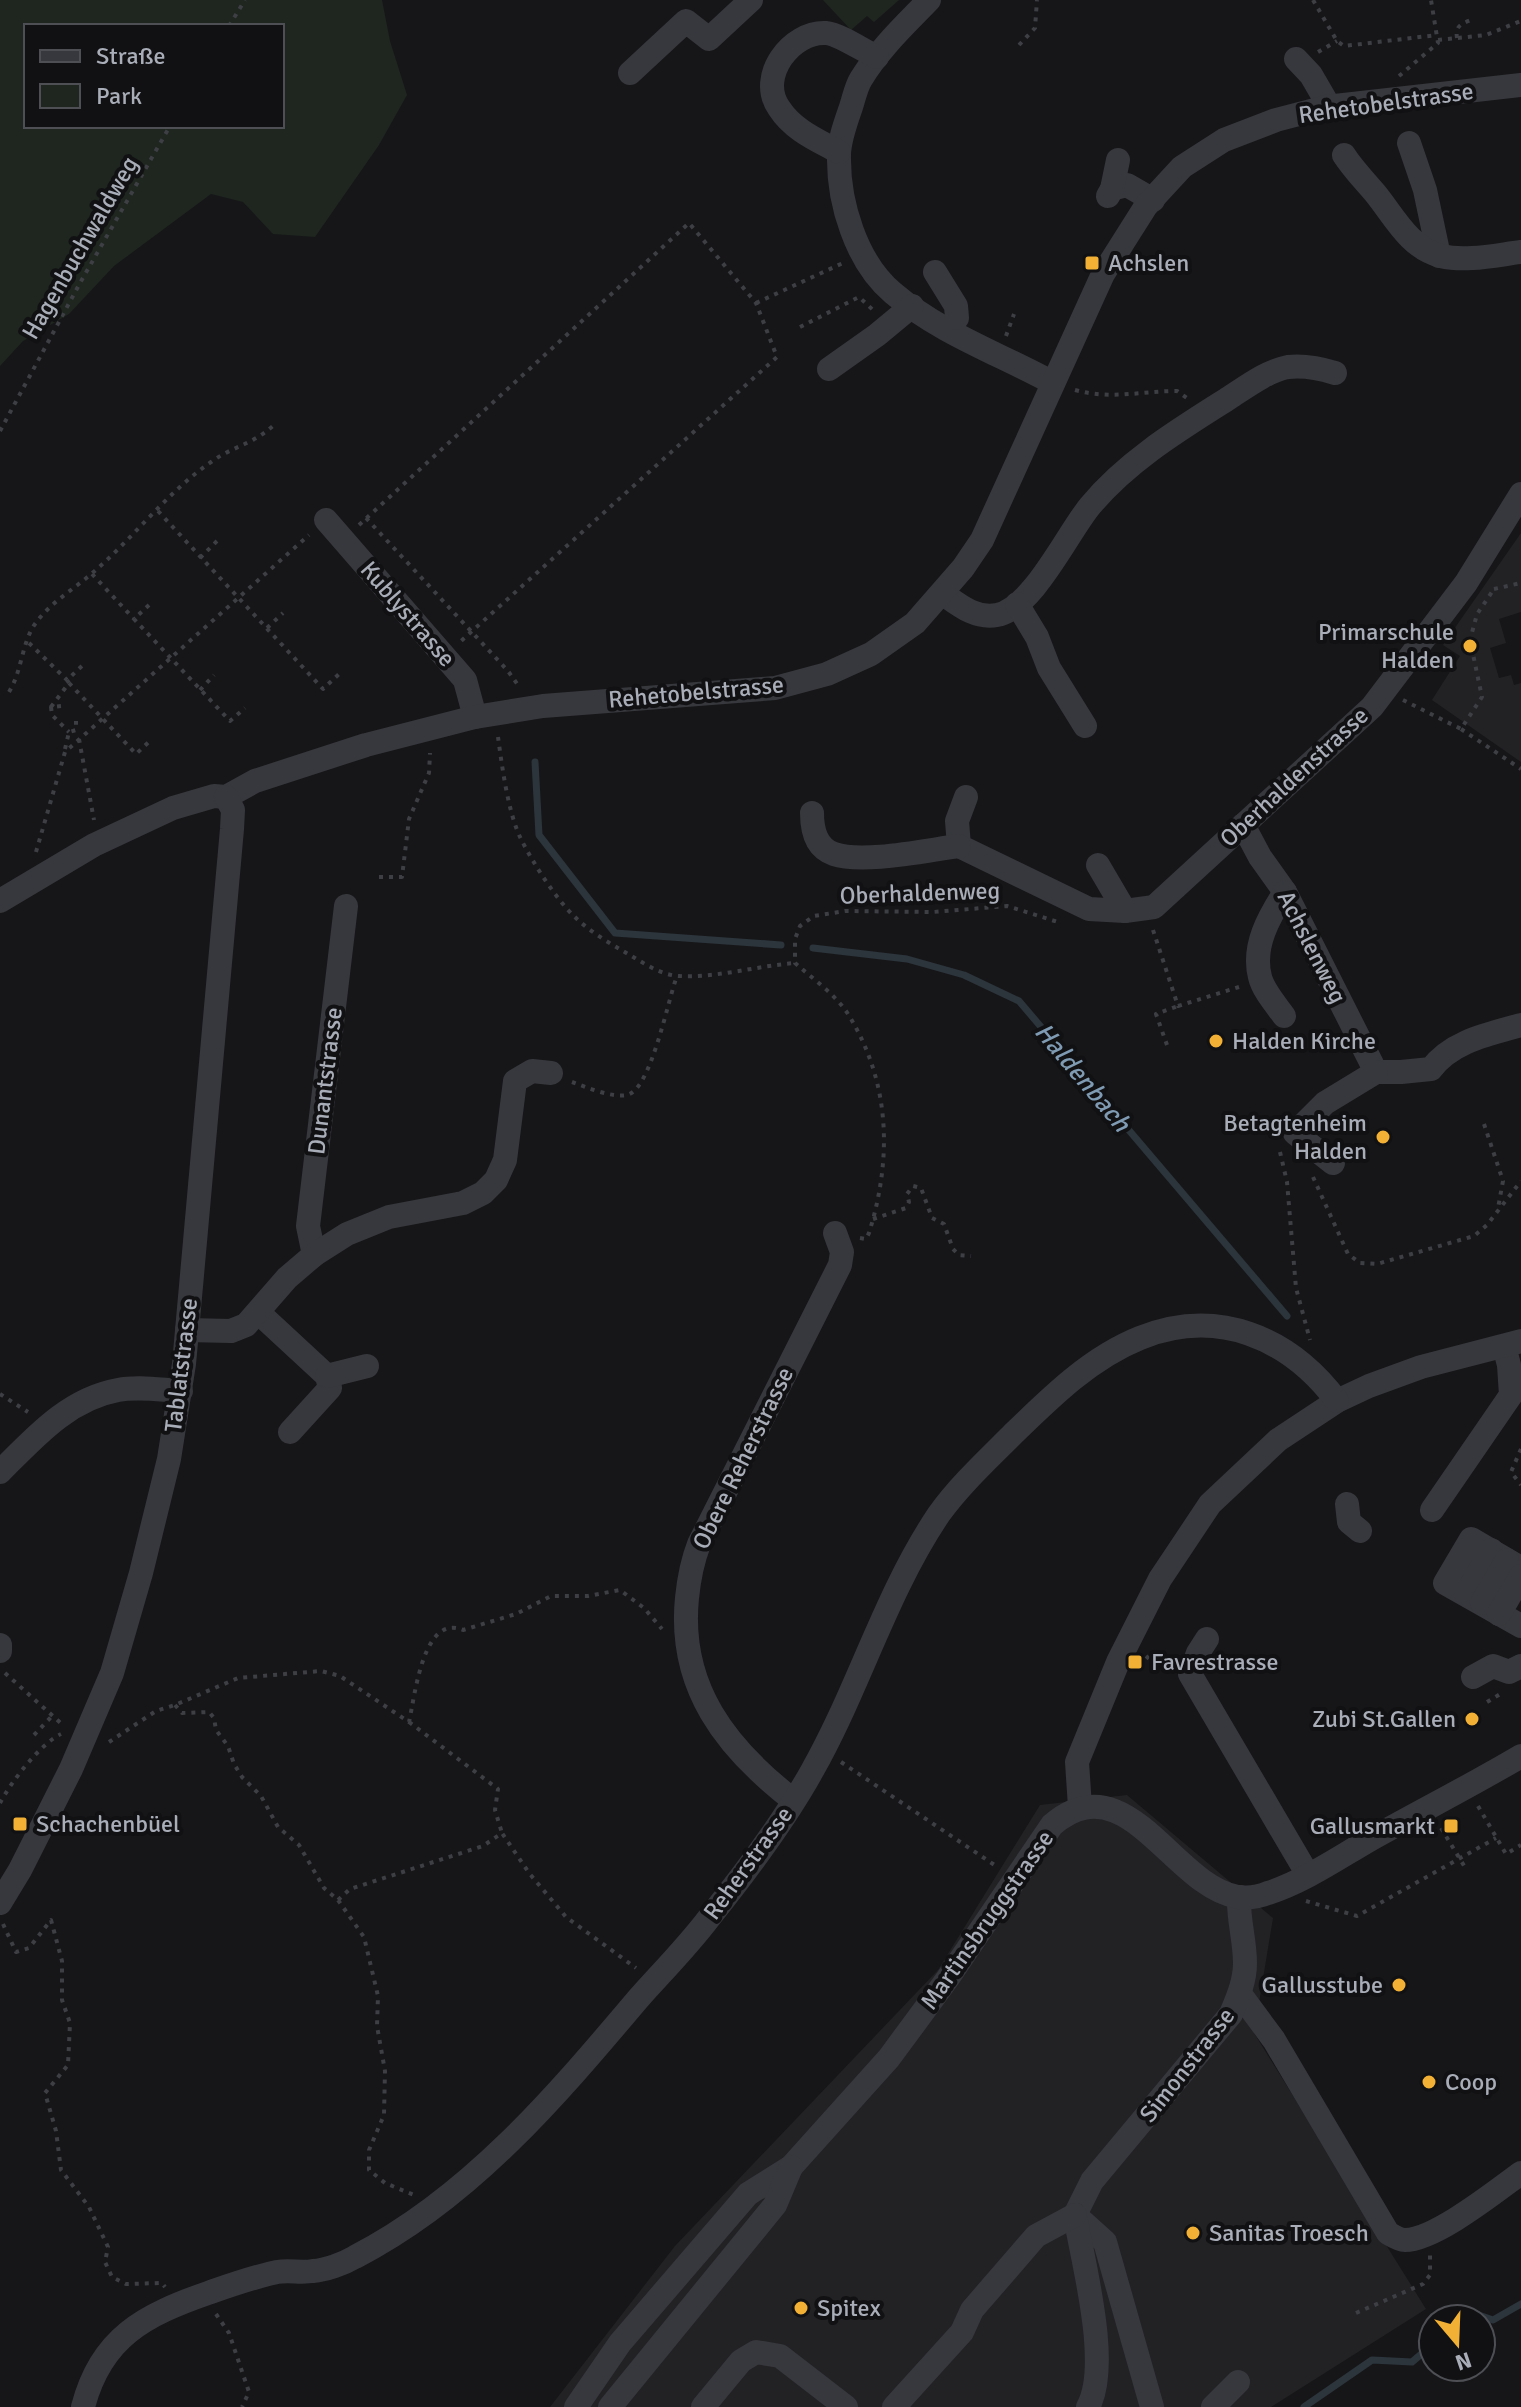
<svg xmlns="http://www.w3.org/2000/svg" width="1521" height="2407" viewBox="0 0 1521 2407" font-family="Signika,sans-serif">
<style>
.built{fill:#222225}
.green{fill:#1e261f;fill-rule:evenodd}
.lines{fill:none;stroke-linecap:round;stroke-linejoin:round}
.stream{stroke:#2c353c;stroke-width:7}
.path{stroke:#3d3f44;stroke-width:4;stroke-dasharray:4 6;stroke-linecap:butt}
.minor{stroke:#37383d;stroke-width:24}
.poi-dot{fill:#f2b134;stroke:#111113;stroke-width:3}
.labels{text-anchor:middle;stroke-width:8;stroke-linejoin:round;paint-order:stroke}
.street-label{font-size:24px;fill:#a8adb8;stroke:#111113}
.poi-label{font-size:24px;fill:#a8adb8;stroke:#111113;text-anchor:start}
.water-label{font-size:26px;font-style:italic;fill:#7f9bb3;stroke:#111113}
</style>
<rect width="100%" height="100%" fill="#161618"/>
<g class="built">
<path d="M1521,533V612L1499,619L1506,643L1490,648L1499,678L1511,675L1514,685L1521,683V762L1432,700L1460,656L1443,645Z"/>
<path d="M1127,1795L1273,1918L1254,2033L1426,2309L1271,2407H550L675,2246L938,1970L1040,1805Z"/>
</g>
<g class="green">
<path d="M0,0H382L390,41L407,95L379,145L315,237L273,234L243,202L211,194L114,266L69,314L23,341L0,366ZM282,26V126H26V26Z"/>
<path d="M823,0H899L874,22L867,16L851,30Z"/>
</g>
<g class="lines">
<g class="stream">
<path d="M535,762L539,835L615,933L781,945"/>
<path d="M813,948L907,959L964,975L1019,1001L1287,1316"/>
<path d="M1462,2319L1470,2312L1493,2320L1521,2304"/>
<path d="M1304,2407L1372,2360L1412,2362L1433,2344"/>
</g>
<g class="path">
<path d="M1313,0L1337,41L1344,46L1437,35"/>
<path d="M229,26L245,0"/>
<path d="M1457,38C1455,26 1461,24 1471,20"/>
<path d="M1438,40L1486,35L1521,21"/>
<path d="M1019,45L1035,28L1037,0"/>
<path d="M1318,52L1337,41"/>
<path d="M1399,76L1438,43L1431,0"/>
<path d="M756,303L843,263"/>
<path d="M800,327L859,297L873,310"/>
<path d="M1006,336L1014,314"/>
<path d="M1075,390C1111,400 1141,391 1177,391L1187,398"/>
<path d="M0,431L80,283L170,126"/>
<path d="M158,511L323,689L339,674"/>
<path d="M366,518L508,671L520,688"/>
<path d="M359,525L689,223L756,303L777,357L461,641"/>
<path d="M200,558L217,541"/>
<path d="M92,574L134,619"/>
<path d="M1494,589L1521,583"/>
<path d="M149,605L134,619L230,721L245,708"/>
<path d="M267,628L283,613"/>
<path d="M29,643L67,680"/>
<path d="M69,683L136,754L151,740"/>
<path d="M200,690L214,675"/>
<path d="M9,692C22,671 22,642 35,624C49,604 71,591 90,575C132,540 166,493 211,462C233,446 252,445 274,425"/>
<path d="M1403,700L1461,729L1482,697L1470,640L1477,614L1494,589"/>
<path d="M61,706L51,707L52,715L69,732"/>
<path d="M51,707L69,683L67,680L82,666"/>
<path d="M1461,729L1521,769"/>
<path d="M498,737C502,766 508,813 521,839C533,863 557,901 577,919C592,933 611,944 628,954C644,963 660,975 679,976C717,978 756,966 795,963"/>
<path d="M79,739L94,820"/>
<path d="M65,749L69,732L76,730V721"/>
<path d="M36,852L65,752L309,535"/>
<path d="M379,877H402L409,819L429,773L430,753"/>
<path d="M1153,930L1178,1006L1239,987"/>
<path d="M1167,1045L1156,1014L1178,1006"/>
<path d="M572,1082C586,1087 611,1098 627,1095C651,1090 668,999 677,976"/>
<path d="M1484,1124L1503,1181L1498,1208"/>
<path d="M1280,1152L1287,1182L1296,1288L1310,1340"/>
<path d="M1313,1177L1348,1254L1360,1263L1377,1264L1474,1236L1487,1225L1521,1181"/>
<path d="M873,1219L906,1208L909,1202L907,1194L913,1186L921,1188L932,1218L944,1224L953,1249L959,1255L971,1256"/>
<path d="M860,1238L866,1239L869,1233C892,1159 891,1083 848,1014C835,994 813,979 795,963V939L800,926L814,916L845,911L933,912L1007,906L1061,923"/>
<path d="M0,1394L28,1412"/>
<path d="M1521,1449L1511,1472L1521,1485"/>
<path d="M1146,1656L1156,1665L1169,1663"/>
<path d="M5,1673L64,1726"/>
<path d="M1487,1702L1502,1693"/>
<path d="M175,1705L182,1713L209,1712L214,1718L216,1730L228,1746L234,1764L242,1777L261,1796L278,1827L299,1845L324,1888L338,1900L364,1937L378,1996L377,2026L385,2071L384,2115L369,2150V2170L385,2183L414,2195"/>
<path d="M409,1722L498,1789L495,1810L502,1833"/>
<path d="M34,1735L53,1715"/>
<path d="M109,1742L156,1711L175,1705L238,1678L321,1671L340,1676L409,1722C415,1696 423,1613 463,1630L516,1614L551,1596H588L620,1590L644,1608L662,1629"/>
<path d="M841,1762L996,1866"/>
<path d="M0,1803C11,1782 40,1744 61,1734"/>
<path d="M1478,1806L1506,1854L1521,1845"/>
<path d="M1441,1828L1466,1869"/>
<path d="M338,1900L350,1889L483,1846L502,1833L529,1873L566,1917L636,1968"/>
<path d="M1306,1901L1357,1916L1496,1838"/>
<path d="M3,1924L16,1952L29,1948L51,1920L62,1961V2000L70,2023L68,2065L45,2093L56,2131L61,2170L89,2207L108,2247L105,2262L112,2277L126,2284L162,2283L165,2287"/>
<path d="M1356,2313L1423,2284L1430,2275V2254"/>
<path d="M216,2314L229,2333L249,2392L242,2407"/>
</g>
<g class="minor">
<path d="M929,0C905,25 879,49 861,79C856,87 854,98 851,107C846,122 839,140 839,155C838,202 856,262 893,293C940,333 1000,354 1053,383"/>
<path d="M1296,59L1311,75L1329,106"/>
<path d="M630,73L686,21L709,39L751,0"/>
<path d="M1409,143L1425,190L1439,256"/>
<path d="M839,152C817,140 793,130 779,108C757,77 791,31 826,33C839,34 864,51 877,57"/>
<path d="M1344,155C1353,169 1364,180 1375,193C1394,216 1409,248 1441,256C1466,262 1496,255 1521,252"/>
<path d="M1112,189L1127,185L1153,200"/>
<path d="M1108,196L1112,189L1118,160"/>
<path d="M935,272L956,306L957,318"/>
<path d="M829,369L877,335L912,306"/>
<path d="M326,520L465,680L475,717"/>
<path d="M942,593C959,605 975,619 997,615C1033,608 1067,534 1090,506C1127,461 1180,429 1229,398C1246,387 1267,371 1288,367C1305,365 1319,368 1335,373"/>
<path d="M1017,604L1037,637L1049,668L1085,726"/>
<path d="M966,797L957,821L959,846L1089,909L1125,911L1154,907L1372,707L1466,583L1521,494"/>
<path d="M812,813C812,830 816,848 834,854C863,864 927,850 959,846"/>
<path d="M1243,825L1260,857L1285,892L1376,1072H1401L1431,1069C1452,1041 1489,1034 1521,1025"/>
<path d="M1098,865L1125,911"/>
<path d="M0,901L94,845L173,808L214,796L226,797L255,781L366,745L475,717L543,706L775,688L827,674L871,654L915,623L963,568L982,540L1103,274L1146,206L1182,167L1224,140L1276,120L1326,107L1521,85"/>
<path d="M1284,1016C1276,1005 1263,990 1260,977C1252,946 1269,917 1285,892"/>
<path d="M1333,1163L1295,1133L1325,1103L1376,1072"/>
<path d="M314,1255L308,1226L346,906"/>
<path d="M259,1313L327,1376L330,1388L290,1432"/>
<path d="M187,1330L231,1331L246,1325L287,1278L314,1255L347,1234L389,1217L463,1203L483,1193L496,1180L505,1160L515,1081L532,1071L551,1073"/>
<path d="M327,1376L367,1366"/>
<path d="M0,1472C34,1438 68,1399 118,1390C138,1386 161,1390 181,1391"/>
<path d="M1347,1504L1349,1522L1360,1531"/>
<path d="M1432,1510L1511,1395L1509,1365L1504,1346"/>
<path d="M1521,1568L1471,1539L1445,1583L1521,1626"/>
<path d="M1466,1594L1491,1550"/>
<path d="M1482,1603L1507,1560"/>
<path d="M1499,1614L1521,1576"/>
<path d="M1207,1639L1198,1653L1190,1674L1308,1875"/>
<path d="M0,1645V1651"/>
<path d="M1473,1677L1493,1666L1509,1672L1521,1666"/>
<path d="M793,1800C726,1748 678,1687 687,1598C689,1578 692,1562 699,1544L840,1265L842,1252L835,1233"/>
<path d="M1080,1807L1077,1762L1118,1662L1160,1579L1210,1504L1278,1440L1337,1401L1369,1386L1421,1367L1521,1341"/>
<path d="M0,1903L20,1870L71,1769L112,1673L141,1573L169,1459L184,1364L232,829L233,810L226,797"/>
<path d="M1240,1994L1274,2040L1388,2233C1393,2236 1400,2240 1405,2240C1435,2240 1496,2191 1521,2173"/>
<path d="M1075,2215L1092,2181L1231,2014C1238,1997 1245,1981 1245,1963C1245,1940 1238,1919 1239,1897"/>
<path d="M1075,2215L1105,2242L1152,2407"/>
<path d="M1075,2215C1083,2263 1111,2365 1088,2407"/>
<path d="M83,2407C101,2337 145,2315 208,2293C231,2285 253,2277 277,2272C289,2270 301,2273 313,2271C326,2270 343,2264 355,2257C470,2198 556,2096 638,1999C662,1972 687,1947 709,1918C746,1872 783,1823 812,1771C859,1688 885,1594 939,1514C960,1485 987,1460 1012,1435C1050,1398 1090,1358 1140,1338C1217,1307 1289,1337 1337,1401"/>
<path d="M576,2407L620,2343L748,2194L791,2167L889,2058L948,1978L1052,1825C1127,1761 1172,1886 1238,1897C1248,1898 1259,1897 1268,1893C1305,1881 1338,1858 1371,1839C1421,1811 1472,1785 1521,1756"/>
<path d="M610,2407L775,2205L791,2167"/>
<path d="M703,2407L741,2361L756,2352L780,2356L846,2407"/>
<path d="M894,2407L962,2332L972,2310L1036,2236L1075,2215"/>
<path d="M1213,2407L1238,2382"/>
</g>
</g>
<g class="poi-dot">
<rect x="1084" y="255" width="16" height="16" rx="4"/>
<circle cx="1470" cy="646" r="8"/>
<circle cx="1216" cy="1041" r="8"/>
<circle cx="1383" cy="1137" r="8"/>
<rect x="1127" y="1654" width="16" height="16" rx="4"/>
<circle cx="1472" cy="1719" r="8"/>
<rect x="12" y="1816" width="16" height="16" rx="4"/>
<rect x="1443" y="1818" width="16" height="16" rx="4"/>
<circle cx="1399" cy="1985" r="8"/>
<circle cx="1429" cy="2082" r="8"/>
<circle cx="1193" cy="2233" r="8"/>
<circle cx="801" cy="2308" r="8"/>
</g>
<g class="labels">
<g class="street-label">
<text transform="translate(1386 103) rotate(-8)" y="8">Rehetobelstrasse</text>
<text transform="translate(80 248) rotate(-60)" y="8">Hagenbuchwaldweg</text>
<text transform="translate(408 614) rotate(49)" y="8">Kublystrasse</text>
<text transform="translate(696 692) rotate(-5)" y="8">Rehetobelstrasse</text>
<text transform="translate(1294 777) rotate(-43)" y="8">Oberhaldenstrasse</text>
<text transform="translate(920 893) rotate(-2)" y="8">Oberhaldenweg</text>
<text transform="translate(1312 947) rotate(63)" y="8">Achslenweg</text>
<text transform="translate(325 1081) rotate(-83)" y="8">Dunantstrasse</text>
<text transform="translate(181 1365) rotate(-83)" y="8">Tablatstrasse</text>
<text transform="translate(743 1458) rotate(-64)" y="8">Obere Reherstrasse</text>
<text transform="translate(748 1863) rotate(-54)" y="8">Reherstrasse</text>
<text transform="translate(987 1920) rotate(-55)" y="8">Martinsbruggstrasse</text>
<text transform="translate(1187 2065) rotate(-52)" y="8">Simonstrasse</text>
</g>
<g class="poi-label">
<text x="1108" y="271">Achslen</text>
<text x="1454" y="640" text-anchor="end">Primarschule<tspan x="1454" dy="28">Halden</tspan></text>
<text x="1232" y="1049">Halden Kirche</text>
<text x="1367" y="1131" text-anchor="end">Betagtenheim<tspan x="1367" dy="28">Halden</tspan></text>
<text x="1151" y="1670">Favrestrasse</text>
<text x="1456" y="1727" text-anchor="end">Zubi St.Gallen</text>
<text x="36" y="1832">Schachenbüel</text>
<text x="1435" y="1834" text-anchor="end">Gallusmarkt</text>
<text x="1383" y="1993" text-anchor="end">Gallusstube</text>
<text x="1445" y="2090">Coop</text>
<text x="1209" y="2241">Sanitas Troesch</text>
<text x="817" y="2316">Spitex</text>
</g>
<g class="water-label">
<text transform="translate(1083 1077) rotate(50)" y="9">Haldenbach</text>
</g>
</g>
<rect x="24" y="24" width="260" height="104" fill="#111113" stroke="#4d4f55" stroke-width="2"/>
<rect x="40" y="50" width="40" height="12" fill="#37383d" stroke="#4d4f55" stroke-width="2"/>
<text x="96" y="64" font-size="24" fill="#a8adb8">Straße</text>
<rect x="40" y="84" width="40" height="24" fill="#1e261f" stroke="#4d4f55" stroke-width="2"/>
<text x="96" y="104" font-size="24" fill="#a8adb8">Park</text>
<g transform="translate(1457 2343) rotate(161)"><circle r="38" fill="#111113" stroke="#4d4f55" stroke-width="2"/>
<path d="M0-6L14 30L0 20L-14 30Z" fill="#f2b134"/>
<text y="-12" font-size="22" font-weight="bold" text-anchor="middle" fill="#a8adb8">N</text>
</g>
</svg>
